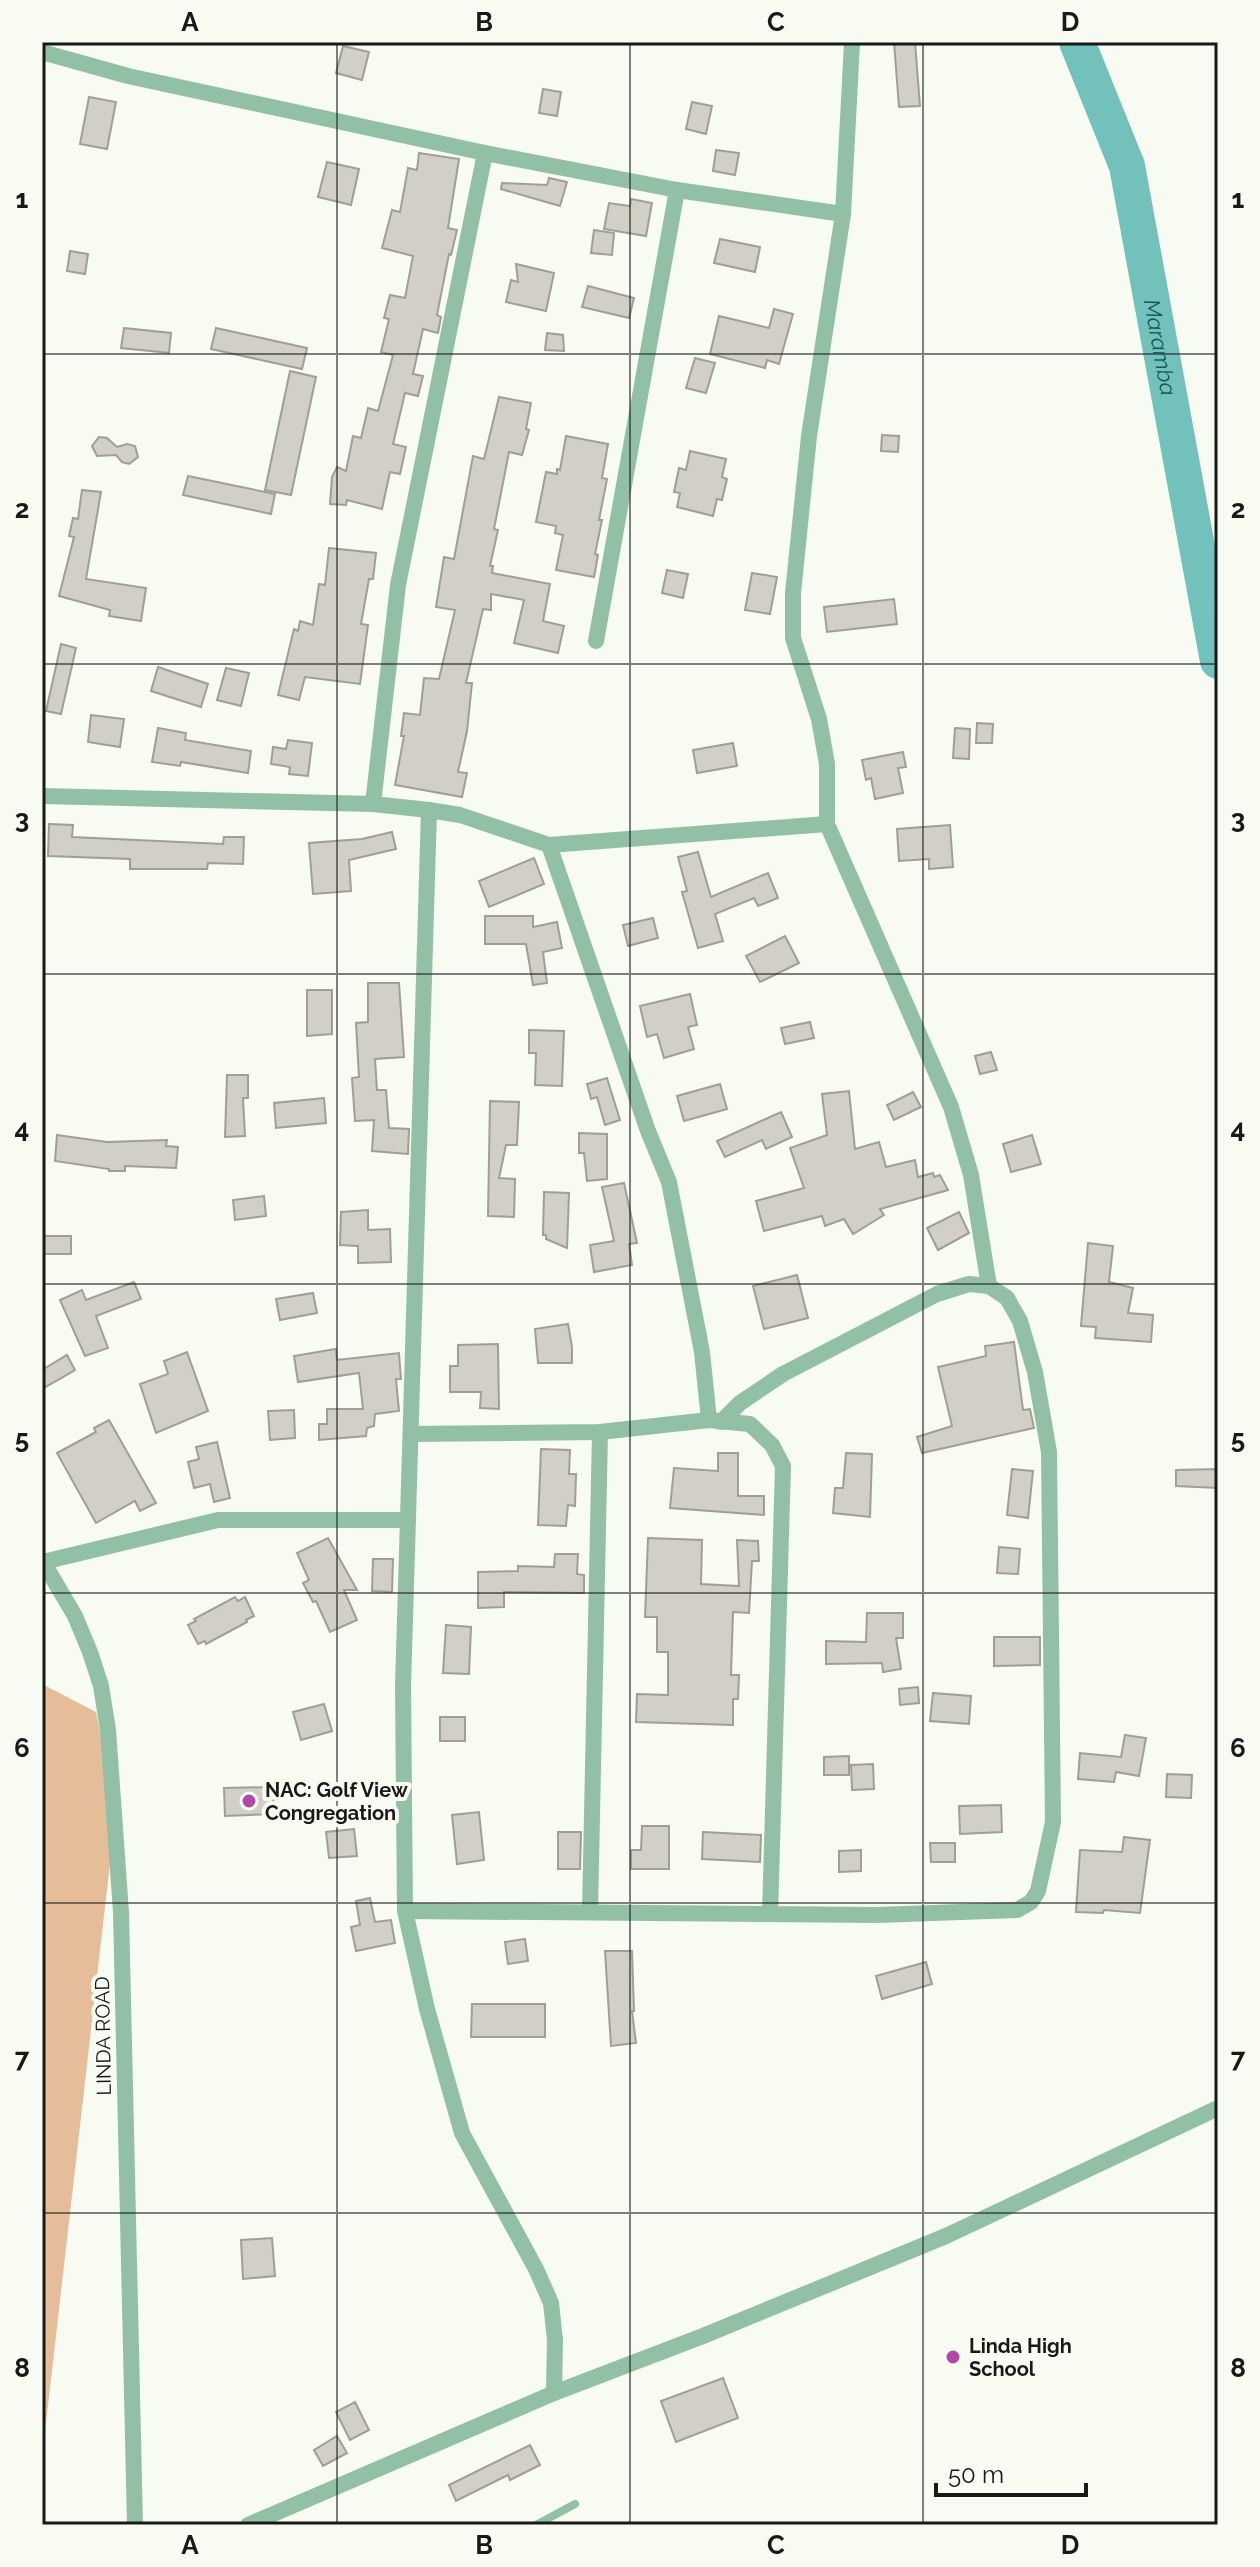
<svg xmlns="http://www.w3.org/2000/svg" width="1260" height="2567" viewBox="0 0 1260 2567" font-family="Raleway,sans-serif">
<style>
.green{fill:#e5be99}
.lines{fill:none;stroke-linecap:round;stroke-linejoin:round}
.river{stroke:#73c1bb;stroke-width:36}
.building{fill:#d1cfc6;stroke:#a09e96;stroke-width:2}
.lane{stroke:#92c0a4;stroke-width:8}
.street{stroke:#92c0a4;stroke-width:16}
.grid{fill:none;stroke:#191a17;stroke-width:2;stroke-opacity:0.55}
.poi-dot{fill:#b148aa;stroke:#f7fbf2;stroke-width:3}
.labels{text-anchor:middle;stroke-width:8;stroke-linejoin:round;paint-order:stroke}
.poi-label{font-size:20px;font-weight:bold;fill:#191a17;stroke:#f7fbf2;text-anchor:start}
.street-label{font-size:20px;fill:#191a17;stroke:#f7fbf2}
.water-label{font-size:22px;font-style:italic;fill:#155955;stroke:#f7fbf2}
.neatline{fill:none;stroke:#191a17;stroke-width:3}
.grid-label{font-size:26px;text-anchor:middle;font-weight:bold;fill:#191a17}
</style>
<rect width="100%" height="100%" fill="#f7fbf2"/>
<path class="green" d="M42,1684L96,1712L116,1811L42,2458Z"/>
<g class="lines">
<path class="river" id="s1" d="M1077,42L1127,166L1218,661"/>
</g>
<g class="building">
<path d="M894,42H915L920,106L899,107Z"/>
<path d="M343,46L369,52L362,80L336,73Z"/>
<path d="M543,89L561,92L557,116L539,113Z"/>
<path d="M89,97L116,102L107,149L80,144Z"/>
<path d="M692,102L712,106L706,134L686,129Z"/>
<path d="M716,150L739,153L735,175L713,171Z"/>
<path d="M419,153L459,159L448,228L457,230L451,255L449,254L437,315L441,317L438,333L423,329L413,374L423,376L418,396L405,393L393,444L406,447L400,474L390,472L382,509L347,500L346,505L330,504L332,477L337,467L346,471L353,436L361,438L368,408L378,411L393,355L381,352L389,319L384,318L390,295L405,298L413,256L382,248L392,210L400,212L408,168L417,170Z"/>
<path d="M327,162L359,169L351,205L318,197Z"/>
<path d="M549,178L567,182L560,206L501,189L502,183L547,185Z"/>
<path d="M631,199L652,203L646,236L604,229L609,203L630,206Z"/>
<path d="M594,230L614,233L612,255L591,253Z"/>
<path d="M720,239L760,247L755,272L714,263Z"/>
<path d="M70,251L88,254L85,274L67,271Z"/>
<path d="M516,264L554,273L546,311L506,302L511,280L518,282Z"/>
<path d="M588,286L634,298L629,318L582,307Z"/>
<path d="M774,309L793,314L779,364L767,360L765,368L710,354L719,316L769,328Z"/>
<path d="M124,328L171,333L169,353L121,348Z"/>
<path d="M216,328L307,348L302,369L211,349Z"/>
<path d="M547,333L563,335L564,351L545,350Z"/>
<path d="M695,358L715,363L706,393L686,388Z"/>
<path d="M290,371L316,377L291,495L265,490Z"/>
<path d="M499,397L531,403L526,429L529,430L522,455L509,452L494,529L498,530L490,566H493L492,573L550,584L543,621L564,626L558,653L514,643L524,600L491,594V610L483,609L466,683H472L467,731L458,772L467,773L462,797L395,785L404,736H401L404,713L420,715L424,678L439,679L455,610L436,607L444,557L454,559L473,456L484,459Z"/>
<path d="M882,435L899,436L898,452L881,451Z"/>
<path d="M566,436L608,444L602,478L607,479L599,520H602L595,554L598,555L594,577L556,570L563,535L555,533L556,526L536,522L546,472L557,474V469L560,470Z"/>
<path d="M99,437L107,438L117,447L127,444L135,446L138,457L129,464L122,462L116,455L97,456L92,446Z"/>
<path d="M690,451L726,459L722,477L727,479L722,500L717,499L713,516L677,507L680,493L674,492L679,468L686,470Z"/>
<path d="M188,476L275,494L271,514L183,495Z"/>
<path d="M82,490L101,492L86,579L146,588L141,621L109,616L110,610L59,596L74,537L69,536L73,518L78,519Z"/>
<path d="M329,548L376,553L373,579H369L361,624L368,625L360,684L305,677L299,700L278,695L294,629L298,631L300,621L313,625L319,584L325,585Z"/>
<path d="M667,570L688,574L683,598L662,593Z"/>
<path d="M752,573L777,577L770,614L745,610Z"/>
<path d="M894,599L897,624L827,632L824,607Z"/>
<path d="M61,644L76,648L61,714L46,711Z"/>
<path d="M158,667L208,684L201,707L151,691Z"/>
<path d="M226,668L249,673L241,706L217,700Z"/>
<path d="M91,715L124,719L120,747L88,742Z"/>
<path d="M977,723L993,724L992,743H976Z"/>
<path d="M158,728L186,733L185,740L251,751L248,773L181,762L180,766L152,762Z"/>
<path d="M955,728L970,729L969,759L953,758Z"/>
<path d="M288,740L312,743L308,776L289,774L290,767L271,764L273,747L286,749Z"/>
<path d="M733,743L737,766L697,773L693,750Z"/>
<path d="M903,752L906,767L898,768L903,793L875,799L871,778L866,780L862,760Z"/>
<path d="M49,824L73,825L72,837L223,844L224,837H244L243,864L208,863L207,869H130V859L48,856Z"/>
<path d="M950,825L953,867L929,869V859L899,861L897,829Z"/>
<path d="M392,832L396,849L349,860L351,891L313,894L309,843L362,839Z"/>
<path d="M698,852L711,897L768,873L778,898L758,906L754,898L715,914L723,941L698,948L682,892L687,891L678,857Z"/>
<path d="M534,858L544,884L489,907L479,881Z"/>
<path d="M485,916H533V927L557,922L562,948L543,952L547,983L533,985L526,944H485Z"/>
<path d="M653,918L658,938L628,946L623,925Z"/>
<path d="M785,936L799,963L760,982L746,956Z"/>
<path d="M368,983H399L404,1057L375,1059L377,1090H386L389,1128L409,1129L408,1154L372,1151L374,1120L355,1121L352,1078L359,1077L356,1023L368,1022Z"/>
<path d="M307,990H332V1034L307,1036Z"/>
<path d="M690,994L697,1025L688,1027L694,1049L664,1058L657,1034L647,1037L640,1006Z"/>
<path d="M810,1022L814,1038L785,1044L781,1028Z"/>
<path d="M529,1030L564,1031L562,1086L535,1085L536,1053H529Z"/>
<path d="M991,1052L997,1070L980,1074L975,1056Z"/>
<path d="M227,1075H248V1098H243L245,1136L225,1137Z"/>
<path d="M607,1078L620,1120L605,1125L597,1097L591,1099L587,1084Z"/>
<path d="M720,1084L727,1109L684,1121L677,1096Z"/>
<path d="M849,1091L855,1149L879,1142L886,1167L915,1160L918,1177L933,1173L934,1177L940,1175L948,1190L880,1209L884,1215L853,1234L844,1219L825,1226L822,1216L764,1231L756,1201L804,1188L790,1148L827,1135L822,1094Z"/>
<path d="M913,1092L921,1107L894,1120L887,1105Z"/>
<path d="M324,1098L326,1123L276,1128L274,1103Z"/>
<path d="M490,1101L519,1102L517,1145H506L499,1178L515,1179L514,1217L488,1216Z"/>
<path d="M781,1112L792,1137L766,1149L762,1140L725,1157L717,1141Z"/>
<path d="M579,1133L607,1134V1179L587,1181L584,1153H579Z"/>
<path d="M57,1135L107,1142L167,1140L166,1146L178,1147L176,1168L125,1166V1171H109V1169L55,1161Z"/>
<path d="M1032,1135L1041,1164L1011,1172L1003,1144Z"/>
<path d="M624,1183L637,1243L629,1244L632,1265L594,1272L590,1245L614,1241L602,1187Z"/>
<path d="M544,1192L569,1193L567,1248L546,1239V1235H543Z"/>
<path d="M264,1196L266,1216L235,1220L233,1200Z"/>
<path d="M368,1210V1230L390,1229L391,1262L358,1263V1246L340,1245L341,1212Z"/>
<path d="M959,1212L969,1233L938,1250L927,1228Z"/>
<rect x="42" y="1236" width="29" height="18"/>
<path d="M1088,1243L1113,1246L1109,1282L1133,1288L1128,1313L1153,1315L1151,1342L1095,1338L1096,1327L1081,1326Z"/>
<path d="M797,1275L808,1318L764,1329L753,1286Z"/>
<path d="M134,1282L141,1299L96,1316L108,1348L85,1356L60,1300L82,1290L86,1300Z"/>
<path d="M313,1293L317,1313L280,1320L276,1299Z"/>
<path d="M568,1324L572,1347V1363H538L535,1329Z"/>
<path d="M1014,1342L1023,1410L1030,1409L1034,1428L922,1453L917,1437L952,1426L938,1367L986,1356L985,1346Z"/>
<path d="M498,1344L499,1409L480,1408L481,1392H450V1366H458V1345Z"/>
<path d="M336,1349L337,1360L399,1353L401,1379H396L399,1411L375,1414L374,1426L367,1428L366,1436L319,1440V1424H327V1409H363L359,1373L298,1382L294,1356Z"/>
<path d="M187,1352L208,1411L156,1433L140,1384L168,1374L164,1361Z"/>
<path d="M67,1355L75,1370L42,1389V1370Z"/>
<path d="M294,1410L295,1438L270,1440L268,1411Z"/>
<path d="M109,1420L156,1503L140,1511L135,1501L96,1523L57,1453L96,1432L94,1428Z"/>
<path d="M217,1442L230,1498L214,1502L210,1484L194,1488L188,1462L199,1459L196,1447Z"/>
<path d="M541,1449L570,1450L569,1474H576L575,1506L568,1505L566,1526L538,1525Z"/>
<path d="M718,1453H738V1496H764V1515L670,1508L674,1468L718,1471Z"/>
<path d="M846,1453L872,1454L870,1517L833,1513L835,1488H843Z"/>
<path d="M1012,1469L1033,1471L1028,1518L1007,1515Z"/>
<path d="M1218,1469V1488L1176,1486V1470Z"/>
<path d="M328,1538L357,1590H344L357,1620L330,1632L316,1601L313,1602L303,1583L309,1580L297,1553Z"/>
<path d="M648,1538L702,1540L701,1584L739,1586L737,1540L758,1541L759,1561H752L749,1613L733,1612L731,1675H739L738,1699H733V1725L636,1722L637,1694L668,1695V1652H657V1617H645Z"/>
<path d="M999,1547L1020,1549L1018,1574L997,1573Z"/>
<path d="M555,1554H578L577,1574L584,1575V1593L504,1592V1607L478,1608V1572L518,1571V1566L554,1567Z"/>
<path d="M373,1559H393L392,1592L372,1591Z"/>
<path d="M235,1597L238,1601L245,1597L254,1616L246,1620L247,1622L206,1644L205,1641L198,1644L188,1625L196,1621L194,1619Z"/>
<path d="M867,1613H903V1638H896L901,1669L883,1672L882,1663L826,1664V1641L866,1642Z"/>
<path d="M446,1625L471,1627L469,1674L443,1673Z"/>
<path d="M994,1637H1040V1665L994,1666Z"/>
<path d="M918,1687L919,1703L900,1705L899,1689Z"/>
<path d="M933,1693L971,1696L969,1724L930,1721Z"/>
<path d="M324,1704L332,1731L301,1740L293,1712Z"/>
<rect x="440" y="1717" width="25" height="24"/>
<path d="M1125,1735L1146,1738L1139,1776L1116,1772L1114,1782L1078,1779L1080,1753L1121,1757Z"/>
<path d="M849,1756V1775H824V1757Z"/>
<path d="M873,1764L874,1789L852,1790L851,1765Z"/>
<path d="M1167,1774L1192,1775L1191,1798L1166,1797Z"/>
<path d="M273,1787L274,1814L225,1816L224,1788Z"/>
<path d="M1001,1805L1002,1832L960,1834L959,1806Z"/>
<path d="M479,1812L484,1860L457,1864L452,1815Z"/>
<path d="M642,1826H669V1869H631V1850H641Z"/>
<path d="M354,1829L357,1856L329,1858L326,1832Z"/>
<path d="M558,1832H581L580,1869H558Z"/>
<path d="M703,1832L761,1835L760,1862L702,1859Z"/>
<path d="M1124,1837L1150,1840L1140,1913L1104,1910L1103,1913L1076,1912L1080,1850L1122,1852Z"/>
<path d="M930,1843H955V1862H931Z"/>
<path d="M861,1850V1871L839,1872V1851Z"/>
<path d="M370,1898L375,1922L391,1920L395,1943L356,1951L351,1927L360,1925L356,1901Z"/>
<path d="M525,1939L528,1961L508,1964L505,1942Z"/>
<path d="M605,1951H632L634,2011H632L636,2043L611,2046Z"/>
<path d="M926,1962L932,1984L882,1999L876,1976Z"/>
<path d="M472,2004H545V2037H471Z"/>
<path d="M272,2238L275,2276L243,2279L241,2240Z"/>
<path d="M723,2378L738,2418L676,2442L661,2401Z"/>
<path d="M355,2402L369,2430L350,2440L336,2412Z"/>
<path d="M337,2436L347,2453L323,2466L314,2450Z"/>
<path d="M530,2445L540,2465L510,2480L508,2475L456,2501L449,2485Z"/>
</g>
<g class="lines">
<path class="lane" d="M536,2525L575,2504"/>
<g class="street">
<path d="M42,52L128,76L485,153L677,190L843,214"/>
<path d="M596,641L677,190"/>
<path d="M42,796L373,804L429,810L403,1686L405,1911L877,1915L1017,1910L1031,1902L1038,1891L1053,1822L1049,1452L1035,1372L1020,1321L1007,1298L989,1286L971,1175L951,1107L827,824V764L819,719L793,638V593L809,436L843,214L852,43"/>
<path d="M373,804L398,585L485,153"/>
<path d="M429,810L460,815L549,845L827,824"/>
<path d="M549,845L648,1131L669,1182L702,1352L709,1420"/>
<path d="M721,1422L740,1403L783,1374L937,1294L969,1284L989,1286"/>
<path d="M411,1434L600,1432L709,1420L750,1424L772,1445L783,1466L770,1914"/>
<path d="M42,1560L75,1616L90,1652L101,1686L108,1730L121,1912L135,2525"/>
<path d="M43,1562L218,1520H408"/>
<path d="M405,1911L427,2009L462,2133L536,2269L551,2303L555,2340L554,2393"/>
<path d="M590,1911L600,1432"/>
<path d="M248,2525L554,2393L703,2336L946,2236L1218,2108"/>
</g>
</g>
<path class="grid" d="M337,42V2525M630,42V2525M923,42V2525M42,354H1218M42,664H1218M42,974H1218M42,1284H1218M42,1593H1218M42,1903H1218M42,2213H1218"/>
<g class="poi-dot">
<circle cx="249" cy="1801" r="8"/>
<circle cx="953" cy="2357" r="8"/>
</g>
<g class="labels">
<g class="poi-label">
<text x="265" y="1797">NAC: Golf View<tspan x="265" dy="23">Congregation</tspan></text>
<text x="969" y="2353">Linda High<tspan x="969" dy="23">School</tspan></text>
</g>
<g class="street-label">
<text transform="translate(103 2036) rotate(-91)" y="7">LINDA ROAD</text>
</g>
<g class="water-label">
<text dy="8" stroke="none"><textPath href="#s1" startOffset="318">Maramba</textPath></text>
</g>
</g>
<rect width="1260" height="2567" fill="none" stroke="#f7fbf2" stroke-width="88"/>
<path d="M936 2483v12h150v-12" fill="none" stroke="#191a17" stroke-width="4"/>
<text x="948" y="2483" font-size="24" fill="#191a17" stroke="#f7fbf2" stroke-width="6" paint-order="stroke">50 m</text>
<rect x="44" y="44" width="1172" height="2479" class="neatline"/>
<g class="grid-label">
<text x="190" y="31">A</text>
<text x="484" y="31">B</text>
<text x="776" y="31">C</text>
<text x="1070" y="31">D</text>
<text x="22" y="208">1</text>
<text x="1238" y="208">1</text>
<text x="22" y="518">2</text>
<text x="1238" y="518">2</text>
<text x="22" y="828">3</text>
<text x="1238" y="828">3</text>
<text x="22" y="1138">4</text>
<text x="1238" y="1138">4</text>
<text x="22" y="1448">5</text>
<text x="1238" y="1448">5</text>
<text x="22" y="1757">6</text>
<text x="1238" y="1757">6</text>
<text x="22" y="2067">7</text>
<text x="1238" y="2067">7</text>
<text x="22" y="2377">8</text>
<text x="1238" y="2377">8</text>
<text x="190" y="2554">A</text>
<text x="484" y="2554">B</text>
<text x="776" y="2554">C</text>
<text x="1070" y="2554">D</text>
</g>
</svg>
